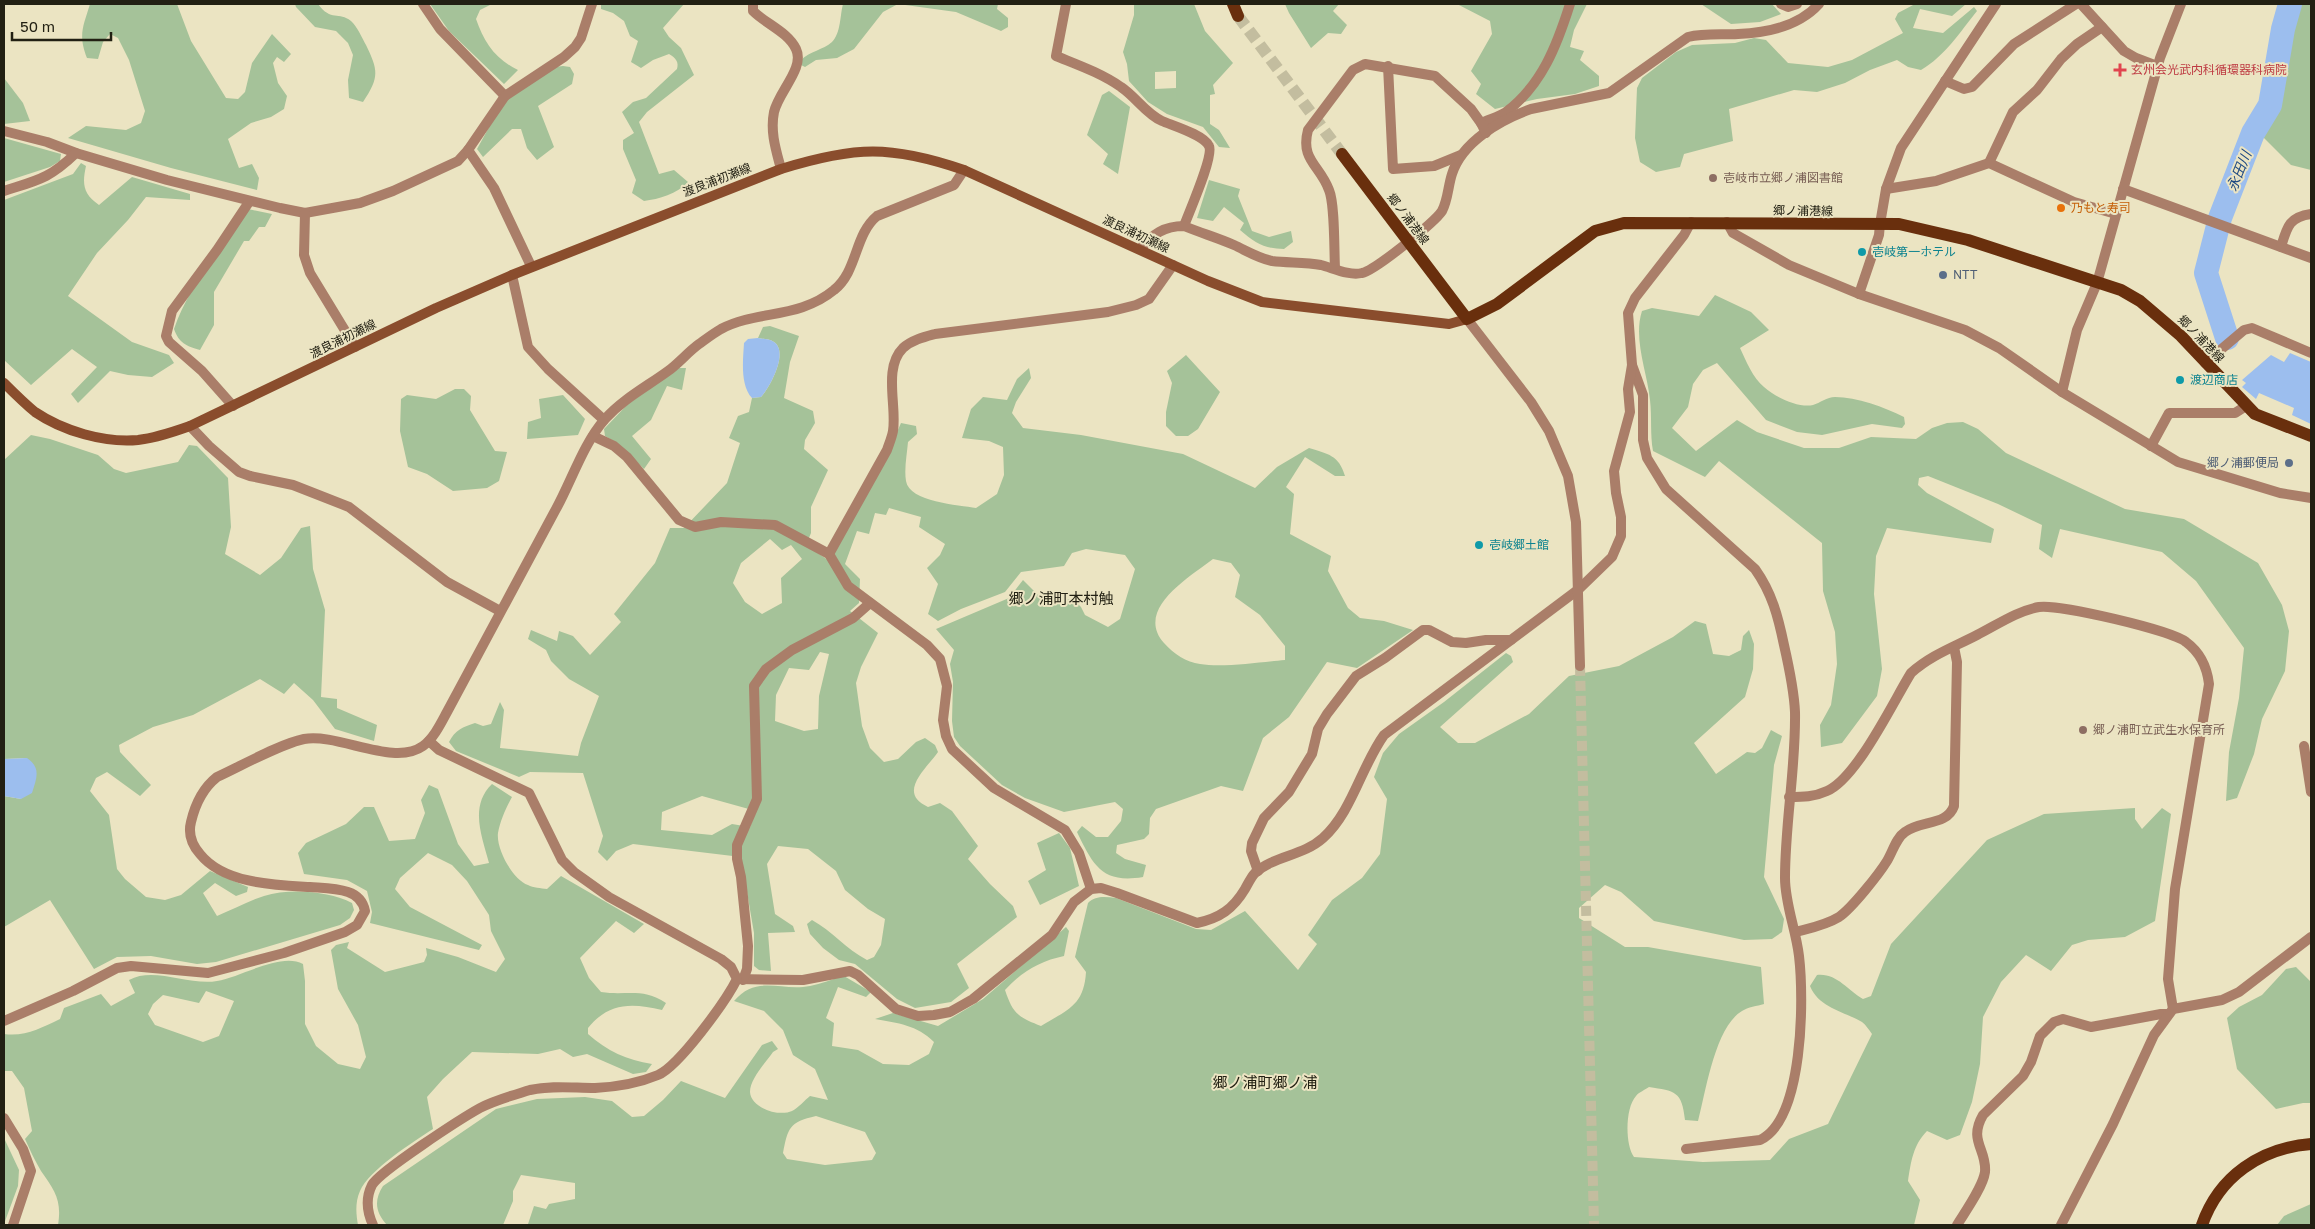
<svg xmlns="http://www.w3.org/2000/svg" width="2315" height="1229" viewBox="0 0 2315 1229" font-family="'Golos Text','Noto Sans JP',sans-serif">
<style>
.green{fill:#a5c299;fill-rule:evenodd}
.water{fill:#9cbeee}
.lines{fill:none;stroke-linecap:round;stroke-linejoin:round}
.river{stroke:#9cbeee;stroke-width:24}
.tertiary-tunnel{stroke:#c3bd9f;stroke-width:10;stroke-dasharray:10 5;stroke-linecap:butt}
.primary-tunnel{stroke:#c3bd9f;stroke-width:12;stroke-dasharray:12 6;stroke-linecap:butt}
.minor{stroke:#aa7e69;stroke-width:10}
.tertiary{stroke:#aa7e69;stroke-width:10}
.secondary{stroke:#8a4d2d;stroke-width:10}
.primary{stroke:#692f0d;stroke-width:12}
.health-dot{fill:#e0444e;stroke:#ebe4c2;stroke-width:2}
.education-dot{fill:#8d6e63;stroke:#ebe4c2;stroke-width:2}
.food-dot{fill:#e8710a;stroke:#ebe4c2;stroke-width:2}
.culture-dot{fill:#0f9aa8;stroke:#ebe4c2;stroke-width:2}
.service-dot{fill:#5c6f8a;stroke:#ebe4c2;stroke-width:2}
.labels{text-anchor:middle;stroke-width:4;stroke-linejoin:round;paint-order:stroke}
.health-label{font-size:12px;fill:#be3a42;stroke:#ebe4c2;text-anchor:start}
.education-label{font-size:12px;fill:#785e54;stroke:#ebe4c2;text-anchor:start}
.street-label{font-size:12px;fill:#222013;stroke:#ebe4c2}
.food-label{font-size:12px;fill:#c56008;stroke:#ebe4c2;text-anchor:start}
.culture-label{font-size:12px;fill:#0d838f;stroke:#ebe4c2;text-anchor:start}
.service-label{font-size:12px;fill:#4e5e75;stroke:#ebe4c2;text-anchor:start}
.water-label{font-size:14px;font-style:italic;fill:#1d4881;stroke:#ebe4c2}
.quarter-label{font-size:15px;fill:#222013;stroke:#ebe4c2}
</style>
<rect width="100%" height="100%" fill="#ebe4c2"/>
<g class="green">
<path d="M90,4H177L191,41L226,98L238,99L245,92L252,63L272,34L291,54L284,62L277,57L273,63L278,83L287,96L284,109L271,117L251,123L228,139L239,168L252,164L259,178L257,190L171,168L68,138L86,126L126,130L141,123L145,111L129,60L118,38L110,34L103,42L98,59L87,58C78,35 83,27 90,4Z"/>
<path d="M295,4H318C331,22 339,11 351,21C357,26 362,38 366,45C378,70 380,77 363,102L349,98L348,80L353,55L348,43L336,31L315,27L296,7Z"/>
<path d="M430,4H492L480,10L476,19C484,42 495,59 518,70L504,84L449,31Z"/>
<path d="M601,4H684L663,28L669,37L681,48L694,75L647,112L639,122L659,174L674,170L688,182C677,194 659,199 644,201L632,193L636,180L623,149V140L634,133L622,112L633,102L646,98L677,69C679,62 676,58 669,54L653,60L641,68L631,62L638,41L630,36L624,21L613,13L601,9Z"/>
<path d="M843,4H998L997,9L1008,18V27L1001,31L956,12L898,4L883,12L854,49L837,58L816,60L805,67L801,65V60C810,51 823,50 832,42C841,33 840,15 843,4Z"/>
<path d="M1134,4H1194L1205,31L1233,63L1213,85L1215,94L1210,95V124L1219,130L1230,148L1219,147L1203,127L1167,114L1148,102L1129,81L1127,64L1123,52L1134,15ZM1176,71V88L1155,89V72Z"/>
<path d="M1285,4H1339L1333,11L1347,25L1341,34L1328,33L1311,48L1289,13Z"/>
<path d="M1457,4H1587L1574,30L1570,47L1584,51L1580,60L1599,76V86L1575,94L1537,99L1495,109L1476,94L1481,84L1471,71L1492,34L1490,21Z"/>
<path d="M1701,4H1772L1781,14L1760,22L1731,24Z"/>
<path d="M1915,4H1966L1952,16L1920,9L1913,28L1943,33L1974,7L1977,11C1960,32 1945,56 1921,70L1908,67L1897,60L1870,70L1845,83L1817,92L1794,90L1729,109L1733,141L1684,154L1680,167L1656,172L1640,162L1635,138L1637,88L1642,78L1676,52L1692,45L1735,43L1754,38L1766,40L1788,63L1828,67L1852,60L1903,33L1895,19L1898,13Z"/>
<path d="M2295,4H2311V170L2291,165L2262,136L2282,75L2287,32Z"/>
<path d="M563,66L570,67L574,74L572,84L538,106L554,147L537,160L527,148L521,129H512L483,157L477,149L493,120L509,98L554,67Z"/>
<path d="M4,78L23,103L30,121L4,124Z"/>
<path d="M1109,91L1130,107L1118,174L1103,164L1108,154L1087,135L1102,95Z"/>
<path d="M4,138L61,154L60,161L50,167L4,182Z"/>
<path d="M81,163L86,166C82,184 83,194 99,205L132,177L190,194V200L146,197L128,220L97,253L68,296L132,342L169,355L174,363L152,377L128,375L110,371L78,403L71,394L97,367L72,349L31,385L4,360V200L73,174Z"/>
<path d="M1209,180L1240,189L1238,196L1252,231L1269,237L1291,231L1293,242L1284,249C1265,249 1255,243 1240,230L1244,223L1224,207L1213,221L1197,218Z"/>
<path d="M248,209L272,214L265,227H259L249,241H244L214,292V325L200,350C186,346 179,343 174,329C188,287 223,245 248,209Z"/>
<path d="M1715,295L1751,312L1769,330L1740,348C1746,361 1753,378 1764,387C1775,397 1798,408 1813,405C1820,403 1827,397 1835,397C1857,397 1884,407 1904,417L1905,424L1902,428L1872,424L1822,435L1797,432L1766,420L1717,363L1703,370L1693,384L1688,407L1672,428L1696,451L1737,420L1757,432L1804,448H1839L1871,437L1916,439L1932,428L1947,423L1963,422L1978,429L2006,453L2125,509L2184,519L2258,563L2282,605L2289,631L2285,671L2262,719L2254,754L2237,798L2226,801L2229,752L2239,698L2244,648L2196,581L2162,552L2060,529L2052,558L2039,549L2042,525L1998,504L1928,476L1919,478L1918,485L1927,493L1994,529L1991,543L1887,528L1876,556L1874,594L1882,669L1877,696L1842,743L1821,747L1820,725L1831,705L1837,664L1835,632L1823,591L1822,543L1719,461L1705,477L1653,451C1650,434 1652,417 1650,400C1647,371 1633,339 1642,311L1652,308L1699,316Z"/>
<path d="M770,326L799,336L790,362L784,398L813,411L815,423L805,440L804,449L828,470L811,507V533L806,545L828,560L879,473L901,423L916,426L917,434L908,442C907,454 904,469 906,481C909,502 959,505 976,508L997,494L1004,475L1003,447L989,441L962,438L971,409L983,397L1007,400L1017,379L1029,368L1031,378L1016,402L1012,413L1023,428L1081,435L1183,454L1255,488L1277,467L1309,448C1328,454 1339,455 1345,476H1335L1305,457L1286,487L1294,494L1290,534L1331,556L1328,571L1348,608L1360,618L1384,621L1413,630L1357,668L1327,662L1289,717L1263,738L1243,791L1221,786L1156,809L1150,818L1149,834L1144,839L1117,845L1116,853L1125,859L1146,865L1143,877C1102,884 1093,865 1077,832L1082,826L1096,837H1108L1121,821L1123,809L1115,802L1064,812L1025,798L1002,785L960,746L954,737L952,721L953,682L950,664L954,650L936,629L1009,598L1023,580L1047,604L1054,598L1074,600L1081,607L1085,615L1108,627L1120,619L1135,569L1125,555L1086,549L1072,553L1064,566L1021,572L1005,592L961,609L938,621L928,614L938,584L927,568L940,555L945,544L919,527L921,517L889,508L886,515L875,513L869,534L857,531L845,564L860,579L859,603L850,611L878,633L861,667L856,683L862,726L870,748L884,762L898,759L916,742L925,738L935,745L938,752C925,770 897,793 928,807L940,803L952,811L978,846L968,859L990,884L1013,906L1017,917L957,964L969,988L951,1002L915,1008L897,999L855,964L839,960L823,948L810,934L807,924L812,920C832,931 846,949 867,960L874,957L881,945L885,919L868,909L845,890L836,871L808,849L778,846L767,864L775,914L793,926L795,932L768,933L771,971L759,970L754,966V933L741,857L633,844L616,851L607,861L598,852L603,836L583,773L530,772L519,777L456,751L449,742C455,730 463,727 475,723L483,726L491,724L500,702L504,710L500,748L578,756L581,743L599,696L569,679L551,661L546,650L528,639L531,630L557,641L559,631L573,636L590,655L621,622L614,614L655,563L670,528H684L727,483L740,443L729,438L738,416L749,412L752,398L761,397C770,387 789,352 774,342C770,339 763,339 758,338L763,327ZM770,539L782,550L791,545L802,559L781,578L782,603L762,614L745,602L733,583L741,563ZM1213,559L1231,563L1240,575L1235,597L1260,615L1285,646V660C1262,662 1222,668 1200,664C1186,662 1174,654 1164,643C1134,609 1190,577 1213,559ZM820,652L829,654L819,696L818,729L804,731L775,721L776,695L789,668L809,670ZM702,796L756,811L750,827L732,824L712,835L661,830L662,812Z"/>
<path d="M1186,355L1220,392L1198,429L1188,436H1176L1166,426V412L1172,383L1167,371Z"/>
<path d="M679,368H686L682,390L667,386L651,420L632,436L651,459L644,469L618,444L605,436L604,429L628,404Z"/>
<path d="M455,389H464L471,396L470,410L495,451L507,452L499,481L487,488L453,491L427,474L408,467L400,431L401,399L407,395L436,399Z"/>
<path d="M563,395L585,419L578,435L527,439L528,422L541,418L539,399Z"/>
<path d="M31,435L50,439L98,455L114,469L126,473L178,462L189,445L197,446L228,478L231,527L225,554L260,575L281,558L301,528L310,526L313,569L325,610L321,697L337,699V708L377,725L374,741L335,729L313,700L294,683L284,694L260,679L193,715L153,727L119,745L120,752L151,785L140,796L107,772L96,778L90,791L109,815L117,869L125,879L146,897L165,900L181,895L210,871L248,887L247,892L236,896L215,883L203,893L217,916C232,910 248,901 264,896C290,888 329,891 352,903L354,910L350,918L340,925L216,962L197,964L151,956L117,957L94,969L50,900L4,927V796L21,799L27,758L4,759V460Z"/>
<path d="M1695,621L1706,624L1713,654L1729,656L1741,650L1743,636L1749,630L1754,644L1753,669L1745,697L1694,743L1716,774L1747,752L1755,753L1762,748L1771,730L1782,736L1774,765L1764,877L1784,919L1782,932L1772,939L1744,940L1654,921L1621,892L1605,885L1579,908V918L1625,947H1648L1761,967L1764,1004C1757,1006 1748,1007 1742,1011C1715,1027 1706,1091 1698,1121L1685,1120C1682,1091 1675,1091 1649,1087C1645,1090 1639,1092 1636,1096C1625,1108 1625,1145 1634,1157L1703,1162L1770,1160L1789,1139L1828,1124L1872,1034C1869,1030 1866,1025 1862,1022C1843,1011 1819,1008 1810,986L1817,975C1837,973 1847,990 1863,999L1871,996L1891,944L1987,840L2044,814L2135,808V819L2142,829L2162,808L2171,814L2155,921L2125,937L2088,940L2072,945L2051,971L2026,955L2001,982L1983,1017L1980,1064L1972,1102L1960,1135L1947,1140L1927,1131C1913,1145 1911,1162 1908,1181L1920,1200L1914,1225H530L528,1224L534,1206L546,1209L549,1204L575,1199V1183L521,1175L513,1191V1201L503,1225H387C375,1212 374,1200 383,1186L496,1109L537,1099L585,1097L612,1101L632,1117L644,1116L663,1100L681,1081L725,1098L762,1045L772,1041L778,1049L773,1052C766,1062 750,1079 750,1092C751,1108 779,1117 792,1111C798,1108 805,1100 810,1096L828,1100L815,1069L793,1055L783,1030L764,1011L734,1001C757,974 781,992 810,986C821,984 832,979 844,976L871,992L866,997L838,987L826,1018L834,1023L832,1046L858,1050L883,1064L909,1065L929,1054L934,1042C917,1025 898,1023 875,1019L893,1013L938,1026L983,999L1066,927L1069,931L1064,956C1040,961 1021,972 1005,990C1013,1014 1018,1017 1041,1026C1067,1010 1084,1006 1086,972L1075,957L1088,903C1096,895 1106,897 1116,898L1196,929L1211,930L1245,911L1298,970L1317,944L1308,935L1332,900L1362,878L1380,854L1387,799L1374,777L1383,753L1399,734L1444,702L1506,653L1511,656L1513,662L1440,727L1458,743H1475L1529,714L1569,676L1619,666L1673,637ZM816,1116L865,1132L876,1153L872,1160L825,1165L787,1159L783,1153C788,1128 789,1122 816,1116Z"/>
<path d="M492,784L512,797C506,808 500,821 498,833C496,849 513,880 528,885C533,888 541,888 547,889L561,876L644,924L634,933L616,921L580,958L589,978L601,992C627,996 642,987 666,1003L662,1010C632,1003 609,1002 588,1028V1034C607,1051 627,1060 652,1064L646,1072L633,1074L587,1054L573,1057L560,1049L538,1054L472,1052L443,1079L427,1097L433,1129C413,1142 369,1170 360,1191C355,1202 356,1214 358,1225H58C62,1200 55,1191 41,1171C35,1161 30,1150 25,1139L32,1131L24,1088L12,1071H4V1034C25,1037 41,1028 60,1019L64,1008L101,994L111,1006L135,993L129,980C154,966 189,986 217,981C241,977 281,952 303,964L305,981V1024L316,1046L338,1064L360,1069L366,1057L358,1025L338,989L331,950L336,945L349,942L347,948L385,972L424,962L427,955L426,948L458,957L496,972L505,959L491,931L489,915L467,881L452,865L428,853L400,878L395,889L410,907L482,945L479,950L370,923L372,912L367,891L347,880L304,874L298,853L306,843L346,824L364,807H374L389,841L415,839L425,813L421,800L429,785L438,789L458,844L474,866L489,863C482,837 469,806 492,784ZM206,991L234,1001L219,1036L203,1042L155,1025L148,1014L153,1004L163,995L199,1003Z"/>
<path d="M1059,833L1070,848L1079,886L1040,905L1028,881L1046,870L1037,843Z"/>
<path d="M2296,967L2311,982V1103H2303L2276,1109L2237,1069L2227,1018L2239,1007L2262,995L2286,969Z"/>
<path d="M4,1138L19,1170L18,1186L4,1224Z"/>
<path d="M2311,1204V1225H2277L2284,1216Z"/>
</g>
<g class="water">
<path d="M758,338C763,339 770,339 774,342C789,352 770,387 761,397L752,398C740,385 743,360 744,343L748,339Z"/>
<path d="M2290,353L2311,362V424L2292,415L2294,408L2259,393L2256,399L2242,387L2246,383L2242,380L2271,355L2284,362Z"/>
<path d="M27,758C41,768 37,777 32,793L21,799L4,796V759Z"/>
</g>
<g class="lines">
<path class="river" d="M2227,338L2206,273L2220,218L2253,133L2270,105L2283,29L2290,4"/>
<path class="tertiary-tunnel" d="M1580,666L1594,1225"/>
<path class="primary-tunnel" d="M1238,16L1342,154"/>
<g class="minor">
<path d="M423,4L440,29L505,96"/>
<path d="M753,4V11C766,24 788,32 796,49C805,68 779,91 774,112C770,132 776,150 781,169"/>
<path d="M1066,4L1056,56C1078,65 1101,73 1121,87C1136,97 1146,114 1162,121C1174,126 1204,135 1209,146C1214,156 1189,212 1184,226"/>
<path d="M1781,4L1788,7L1797,4"/>
<path d="M2081,4L2124,51L2136,58L2157,66"/>
<path d="M1388,66L1393,169L1434,166L1461,155"/>
<path d="M1945,81L1964,89L1972,87L2014,44L2076,4"/>
<path d="M1481,123C1489,119 1499,117 1506,112C1542,85 1557,45 1570,4"/>
<path d="M4,131L47,142L76,153L167,180L280,208L305,213L360,203L393,191L458,161L468,150L505,96L564,57L575,47L581,38L592,4"/>
<path d="M468,150L494,188L531,266"/>
<path d="M1989,163L2013,112L2037,90L2061,59L2077,44L2102,27"/>
<path d="M1886,189L1936,181L1989,163L2074,202L2116,214"/>
<path d="M2123,189L2311,258"/>
<path d="M4,191C38,180 49,179 76,153"/>
<path d="M305,213L304,255L310,273L355,347"/>
<path d="M1727,222L1733,233L1789,265L1859,294L1965,330L1999,348L2062,392L2178,462L2280,493L2311,498"/>
<path d="M2281,247C2287,227 2289,217 2311,214"/>
<path d="M1140,249C1153,234 1164,226 1184,226C1201,233 1218,238 1234,245C1247,251 1258,258 1272,261C1288,263 1305,262 1321,265C1333,268 1349,276 1362,273C1374,271 1435,222 1442,211C1448,200 1448,186 1452,174C1462,142 1500,120 1531,109L1609,93L1688,37C1704,33 1721,35 1738,34C1766,33 1799,26 1819,4"/>
<path d="M1335,268C1334,250 1335,204 1329,190C1320,165 1300,160 1308,130L1353,70L1365,64L1435,76L1471,109L1481,123L1486,133"/>
<path d="M512,275L528,347L548,369L604,420"/>
<path d="M1859,294L1879,235L1880,224"/>
<path d="M2205,363L2244,330L2252,328L2311,353"/>
<path d="M1632,365L1643,395V440L1647,458L1666,489L1755,569C1772,593 1778,616 1784,645C1789,667 1794,690 1795,712C1796,767 1785,823 1785,878C1785,904 1796,930 1799,956C1804,998 1804,1119 1760,1140L1686,1149"/>
<path d="M2062,392L2077,330L2097,283"/>
<path d="M233,406L202,371L169,342L166,336L172,311L217,250L249,202"/>
<path d="M190,426L209,446L239,472L250,476L293,485L349,507L447,582L500,611"/>
<path d="M593,436L614,446L627,457L679,520L695,527L721,522L775,525L829,554L848,586L927,645L940,659L947,686L943,720L946,736L952,749L994,788L1065,830L1079,853L1091,889"/>
<path d="M2151,446L2169,413H2235L2246,406"/>
<path d="M829,554L887,450C889,444 892,437 893,431C897,406 883,368 903,348C912,340 924,337 935,334L1108,312L1136,305L1149,299L1173,265"/>
<path d="M2304,746L2311,792"/>
<path d="M1789,797C1803,797 1814,797 1827,791C1857,778 1893,702 1911,673C1931,655 1954,647 1977,635C1997,625 2017,611 2039,607C2059,604 2171,630 2186,642C2201,653 2207,667 2209,684L2175,889L2168,979L2173,1009"/>
<path d="M1258,871L1251,851L1252,843L1264,818L1289,792L1312,754L1318,729L1327,714L1356,676L1385,658L1423,630H1429L1452,642L1466,643L1486,640H1511"/>
<path d="M1796,932C1811,928 1826,925 1839,917C1852,908 1879,874 1887,861C1893,851 1896,838 1905,832C1921,820 1947,826 1954,806L1957,662L1954,647"/>
<path d="M737,979L803,980L850,971L858,975L896,1009L918,1016L934,1015L950,1012L973,999L1052,935L1074,902L1091,889L1101,888L1117,893L1197,923C1220,918 1233,909 1245,889C1248,884 1251,877 1255,873C1273,856 1303,856 1323,838C1352,812 1361,767 1384,735L1579,589L1612,557L1621,536V517L1616,493L1614,471L1630,412L1628,389L1632,365L1628,313L1635,298L1684,235L1691,222"/>
<path d="M743,980L747,969L748,946L741,877L737,859V845L757,799L754,686L766,669L792,650L853,618L870,603"/>
<path d="M4,1021L73,991L117,968L131,966L208,973L284,953L345,932L357,925L365,911C363,901 357,895 348,892C336,888 323,888 310,887C275,885 224,884 200,854C192,845 188,834 191,822C195,805 203,788 217,777C241,766 280,744 304,739C339,733 394,767 423,746C434,738 441,723 447,712C483,644 520,577 556,509C572,480 583,444 605,419C623,399 646,387 668,371C679,363 688,352 699,344C706,339 714,333 721,329C757,310 799,319 834,290C858,271 854,235 877,216L954,185L964,170"/>
<path d="M4,1118L23,1149L31,1171L13,1225"/>
<path d="M373,1225C367,1212 365,1199 372,1185C380,1171 462,1118 480,1108C495,1100 514,1095 530,1090C552,1085 573,1088 595,1088C615,1087 639,1083 658,1075C679,1066 726,1001 737,979L731,967L721,959L609,897L574,872L562,860L529,793L439,750L429,741"/>
<path d="M1957,1225C1965,1212 1983,1187 1985,1172C1987,1149 1968,1141 1983,1115L2023,1076L2031,1062L2040,1036L2054,1022L2063,1019L2091,1027L2161,1014H2168"/>
<path d="M2061,1225L2113,1124L2154,1035L2173,1009L2222,1000L2239,992L2311,937"/>
</g>
<g class="tertiary">
<path d="M1880,224L1886,189L1901,148L1996,4"/>
<path d="M2097,283L2160,58L2181,4"/>
<path d="M1467,319L1531,402L1549,431L1568,476L1576,522L1580,666"/>
</g>
<path class="secondary" d="M4,383C14,393 24,403 35,412C63,431 104,443 138,440C156,438 173,432 190,426L436,308L512,275L781,169C855,146 891,145 964,170L1208,281L1262,302L1449,324L1467,319"/>
<g class="primary">
<path d="M1233,4L1238,16"/>
<path d="M1342,154L1467,319L1497,304L1595,231L1624,223L1899,224L1968,240L2121,290L2140,301L2181,336L2255,414L2311,436"/>
<path d="M2202,1225C2219,1176 2261,1148 2311,1144"/>
</g>
</g>
<path class="health-dot" d="M2117.5 62.5h5v5h5v5h-5v5h-5v-5h-5v-5h5z"/>
<g class="education-dot">
<circle cx="1713" cy="178" r="5"/>
<circle cx="2083" cy="730" r="5"/>
</g>
<circle class="food-dot" cx="2061" cy="208" r="5"/>
<g class="culture-dot">
<circle cx="1862" cy="252" r="5"/>
<circle cx="2180" cy="380" r="5"/>
<circle cx="1479" cy="545" r="5"/>
</g>
<g class="service-dot">
<circle cx="1943" cy="275" r="5"/>
<circle cx="2289" cy="463" r="5"/>
</g>
<g class="labels">
<g class="health-label">
<text x="2131" y="74">玄州会光武内科循環器科病院</text>
</g>
<g class="education-label">
<text x="1723" y="182">壱岐市立郷ノ浦図書館</text>
<text x="2093" y="734">郷ノ浦町立武生水保育所</text>
</g>
<g class="street-label">
<text transform="translate(717 180) rotate(-21)" y="4">渡良浦初瀬線</text>
<text transform="translate(1803 211) rotate(1)" y="4">郷ノ浦港線</text>
<text transform="translate(1408 219) rotate(53)" y="4">郷ノ浦港線</text>
<text transform="translate(1136 234) rotate(25)" y="4">渡良浦初瀬線</text>
<text transform="translate(343 339) rotate(-26)" y="4">渡良浦初瀬線</text>
<text transform="translate(2201 339) rotate(46)" y="4">郷ノ浦港線</text>
</g>
<g class="food-label">
<text x="2071" y="212">乃もと寿司</text>
</g>
<g class="culture-label">
<text x="1872" y="256">壱岐第一ホテル</text>
<text x="2190" y="384">渡辺商店</text>
<text x="1489" y="549">壱岐郷土館</text>
</g>
<g class="service-label">
<text x="1953" y="279">NTT</text>
<text x="2279" y="467" text-anchor="end">郷ノ浦郵便局</text>
</g>
<g class="water-label">
<text transform="translate(2239 171) rotate(-68)" y="5">永田川</text>
</g>
<g class="quarter-label">
<text x="1061" y="604">郷ノ浦町本村触</text>
<text x="1265" y="1088">郷ノ浦町郷ノ浦</text>
</g>
</g>
<rect width="2315" height="1229" fill="none" stroke="#222013" stroke-width="10"/>
<path d="M12 32v8h99v-8" fill="none" stroke="#222013" stroke-width="2.5"/>
<text x="20" y="32" font-size="15" fill="#222013" stroke="#ebe4c2" stroke-width="4" paint-order="stroke">50 m</text>
</svg>
